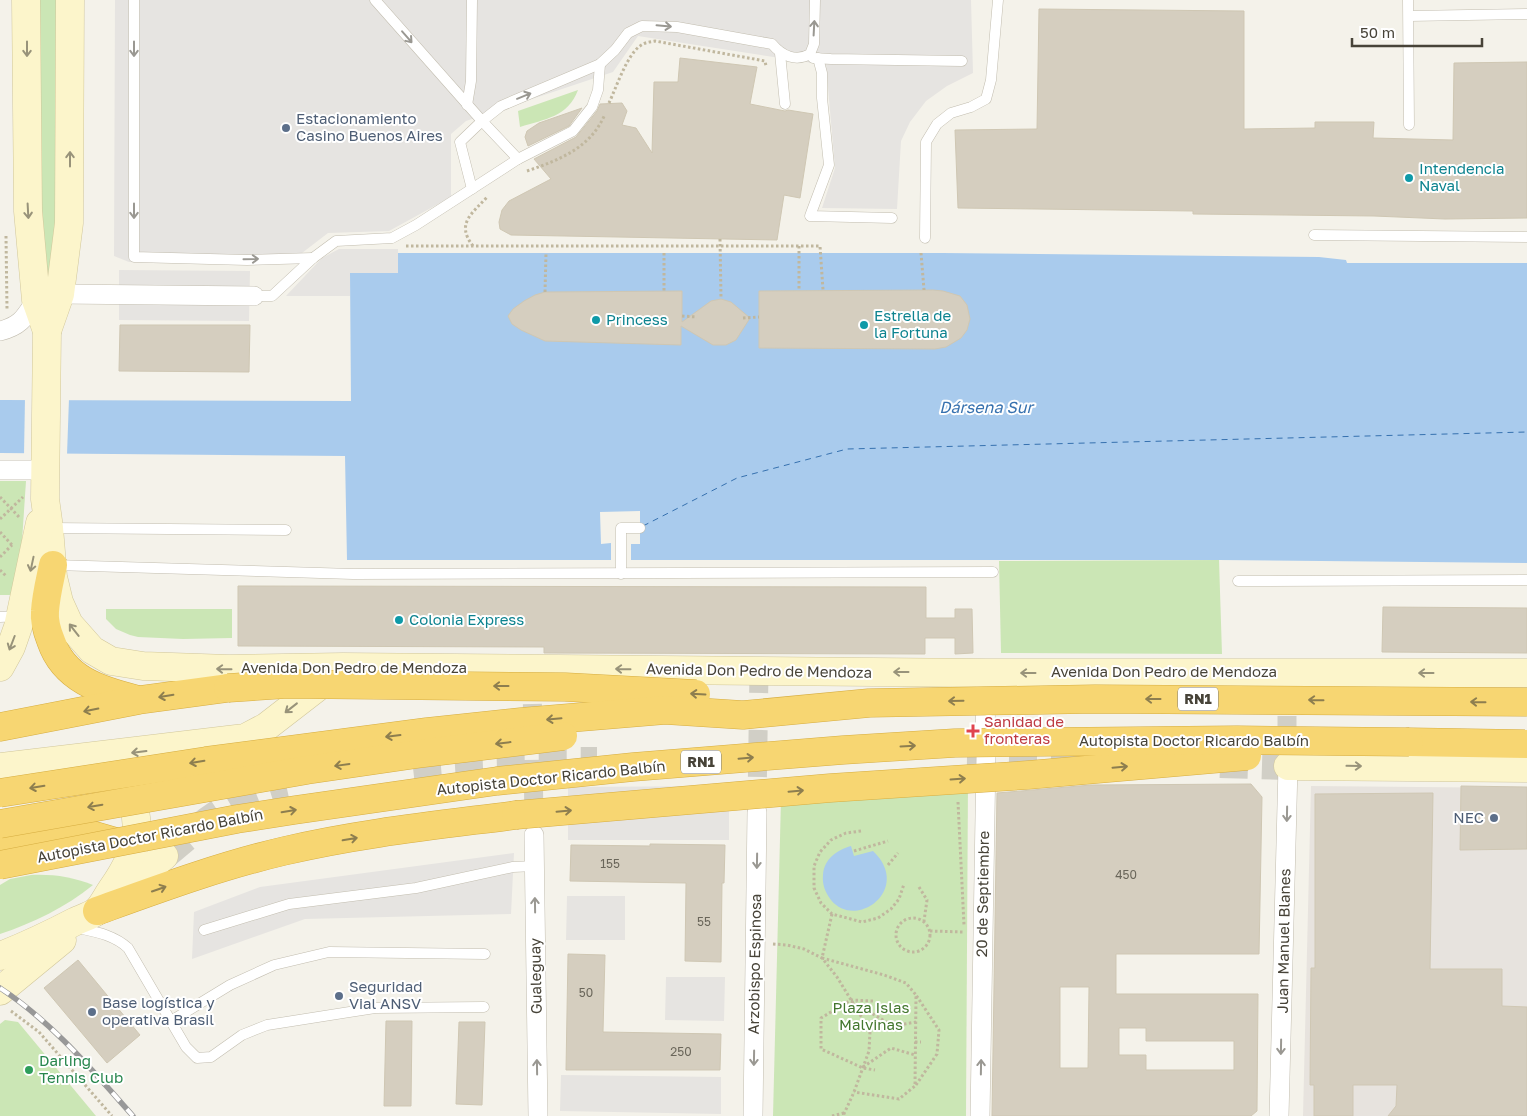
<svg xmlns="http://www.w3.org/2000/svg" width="1527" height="1116" viewBox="0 0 1527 1116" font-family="'Golos Text',sans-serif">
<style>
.industrial{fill:#e7e3de}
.green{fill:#cbe6b5}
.parking{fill:#e6e4e1}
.water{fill:#a9cbed}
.pier{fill:#f4f2ea}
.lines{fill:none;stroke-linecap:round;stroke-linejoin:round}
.ferry{stroke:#3671af;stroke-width:1;stroke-dasharray:6 5;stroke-linecap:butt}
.building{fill:#d5cebf;stroke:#cfc7b3;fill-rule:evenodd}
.street-tunnel{stroke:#d1cfc6;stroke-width:19;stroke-dasharray:19 9;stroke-linecap:butt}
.secondary-tunnel{stroke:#d1cfc6;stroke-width:28;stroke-dasharray:28 14;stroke-linecap:butt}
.lane-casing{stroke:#c2bdaf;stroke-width:11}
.street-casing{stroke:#c2bdaf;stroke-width:20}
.secondary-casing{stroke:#d1c79b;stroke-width:29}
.highway-casing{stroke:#d6ad41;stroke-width:29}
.path{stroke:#c0b79e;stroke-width:3;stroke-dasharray:2.5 2.5;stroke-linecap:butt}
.lane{stroke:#fff;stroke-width:10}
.street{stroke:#fff;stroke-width:19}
.secondary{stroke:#fcf5cb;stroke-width:28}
.highway{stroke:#f7d672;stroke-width:28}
.rail-casing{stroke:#989898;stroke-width:5.5}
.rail{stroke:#fff;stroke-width:4;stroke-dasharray:11;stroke-linecap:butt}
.highway-bridge-casing{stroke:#d6ad41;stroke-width:29;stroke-linecap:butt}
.path-bridge{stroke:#c0b79e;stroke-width:3;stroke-dasharray:2.5 2.5;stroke-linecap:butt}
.highway-bridge{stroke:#f7d672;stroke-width:28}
.oneway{stroke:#9a9892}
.oneway2{stroke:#98937a}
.oneway3{stroke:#8d7e4f}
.service-dot{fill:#5c6f8a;stroke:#fff;stroke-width:2}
.culture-dot{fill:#0f9aa8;stroke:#fff;stroke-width:2}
.health-dot{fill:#e0444e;stroke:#fff;stroke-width:2}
.leisure-dot{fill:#2e9e5b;stroke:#fff;stroke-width:2}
.labels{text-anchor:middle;stroke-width:4;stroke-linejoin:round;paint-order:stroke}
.number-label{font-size:12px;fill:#6a665a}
.shield{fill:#fff;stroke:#7e7b74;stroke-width:1}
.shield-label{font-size:14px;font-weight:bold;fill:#474338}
.service-label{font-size:15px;fill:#4e5e75;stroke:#fff;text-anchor:start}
.culture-label{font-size:15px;fill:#0d838f;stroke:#fff;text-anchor:start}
.street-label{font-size:15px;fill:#474338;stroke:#fff}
.health-label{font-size:15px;fill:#be3a42;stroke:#fff;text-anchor:start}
.park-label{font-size:15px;fill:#43772e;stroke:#fff}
.leisure-label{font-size:15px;fill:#27864d;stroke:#fff;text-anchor:start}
.water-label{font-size:16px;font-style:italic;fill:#3671af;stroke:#fff}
</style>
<rect width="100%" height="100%" fill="#f4f2ea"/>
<path class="industrial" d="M1311,786L1527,788V1116H1303Z"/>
<g class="green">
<path d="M37,0H65L58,222L49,304L38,169Z"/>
<path d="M578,90C568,117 545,119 520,127L518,111Z"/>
<path d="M0,481H26L19,586L13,595H0Z"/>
<path d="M1219,560L1222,654L1001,653L999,561Z"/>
<path d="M106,609H232V638L183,639L138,637L130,635L116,629L106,619Z"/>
<path d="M968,782L966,1116H773L781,799Z"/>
<path d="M31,875C53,874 73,877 93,885C66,907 33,923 0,934V885L10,879Z"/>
<path d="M5,1020L18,1022L96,1116H0V1024Z"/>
</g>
<g class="parking">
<path d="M115,0H971L973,73L947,86L926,101L910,122L901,141L897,209L822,208L835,168L826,65L638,36L613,72L466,121L451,134V197L389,231L328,233L289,263L248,264L129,262L114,256Z"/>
<path d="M339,249H398V273H350V296H286L322,258Z"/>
<path d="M119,270L250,271L249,321L119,320Z"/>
<path d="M729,786V840H568V787Z"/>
<path d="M514,853L511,914L305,919L192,959L194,912L260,887Z"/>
<path d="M567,896H625V940H566Z"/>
<path d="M666,977H725L724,1021L665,1020Z"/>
<path d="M561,1075L721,1077V1114L560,1111Z"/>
</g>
<g class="water">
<path d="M398,253H942L1319,257L1346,260L1347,263H1527V563L1219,560H631V544H640V511L600,512L601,544L611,543V560H347L345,456L0,453V400L351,401L350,273H398Z"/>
<path d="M851,846L854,856L873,851C913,889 856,931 831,900C825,892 822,884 823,875C824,859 837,850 851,846Z"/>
</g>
<path class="pier" d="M25,398H69L67,455H24Z"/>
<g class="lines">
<path class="ferry" d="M643,526L737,478L847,449L1527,432"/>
</g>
<g class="building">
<path d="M1039,9L1244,11V129L1315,128V122H1374L1373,138L1453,140L1454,63L1527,62V218L1445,219L1374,216L1193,214V211L958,208L955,130L1037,129Z"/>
<path d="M680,58L757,67L750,104L785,111L788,110L813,114L800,198L784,195L777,240L511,235L500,229L499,222L502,210L509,201L551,179L534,159L576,137L597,111L600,104L622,103L627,111L622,125L636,128L652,153L654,82H678Z"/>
<path d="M582,108L569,126L528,146L525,137L527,131L539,123Z"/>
<path d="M933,290L943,291L960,296L967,305L970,319L967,330L961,338L946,347L935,349L759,348V291Z"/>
<path d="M682,291V322L711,301L721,299L731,302L750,318L736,340L726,345H713L681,326V345L545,341L521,330L512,324L508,316L513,309L524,301L535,295L545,292Z"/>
<path d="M120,325H250L249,372L119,371Z"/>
<path d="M238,586L926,587V618H955V609H972L973,653L955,654V638H925V654L546,653H544V647L238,646Z"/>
<path d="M1383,607L1527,608V653L1382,652Z"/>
<path d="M1251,784L1262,797L1259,954H1116V994H1258L1257,1111L1251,1116H992L997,793L1091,785ZM1060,987H1089L1088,1068H1060ZM1119,1028H1146V1041H1234V1070H1146V1055H1119Z"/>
<path d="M1461,786L1527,787V849L1460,850Z"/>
<path d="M1433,793L1430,969H1502V1006L1527,1007V1116H1388L1396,1106L1397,1085H1353V1116H1314V1085H1310L1311,968H1315V794Z"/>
<path d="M650,844L725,845L724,883H722L721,962L685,961L686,883L570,881L571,845L650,846Z"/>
<path d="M568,954L605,955L603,1032L721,1034L720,1070H566Z"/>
<path d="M78,960L140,1035L107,1063L44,988Z"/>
<path d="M386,1021H412L411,1106H384Z"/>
<path d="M459,1022H485L482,1105L456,1104Z"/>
</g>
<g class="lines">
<g class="street-tunnel">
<path d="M532,676L534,824"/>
<path d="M1287,688V751"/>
<path d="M757,805L759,671"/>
</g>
<g class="secondary-tunnel">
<path d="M967,756L1107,758"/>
<path d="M1220,764L1288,766"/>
<path d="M413,768C474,761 535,761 597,761"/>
<path d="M164,856C203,823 235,795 286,784"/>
</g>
<defs>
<g id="lane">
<path d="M134,0V257L247,260L313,258"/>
<path d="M375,0L482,121L501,106L600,64L615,50L628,33L642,26L677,27L772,44C782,56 796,62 810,54L814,44L815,0"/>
<path d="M1408,0L1409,125"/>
<path d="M1409,16L1527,14"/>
<path d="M780,53L785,104"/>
<path d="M813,58L831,59L962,61"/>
<path d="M818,58L822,73V98L829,165L810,216L892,218"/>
<path d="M467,105L471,81L472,0"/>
<path d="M472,189L460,142L482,121L518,159L573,131L592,107L598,90L600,64"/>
<path d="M1314,235L1527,237"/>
<path d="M925,238L926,142L937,124L951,113L971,107L986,99L991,80L998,0"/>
<path d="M254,296H272L313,258L336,241L392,238L416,225L518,159"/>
<path d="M50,528L286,530"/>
<path d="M54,565L353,574L993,572"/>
<path d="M621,574V528H640"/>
<path d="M1238,581L1527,580"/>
<path d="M0,617L19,616"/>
<path d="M78,928C96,932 114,935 128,948L186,1047L197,1058L211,1057L242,1035L267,1025L375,1008L484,1007"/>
<path d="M204,930L289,904L416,888L513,867L535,866"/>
<path d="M171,1021L230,985L274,965L329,952L485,954"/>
</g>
<g id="street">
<path d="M60,294L254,296"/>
<path d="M0,331C21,326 25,317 36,300"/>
<path d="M0,470H46"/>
<path d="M534,835L538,1116"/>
<path d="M753,1116L757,812"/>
<path d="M980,1116L986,756L985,690"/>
<path d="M1279,1116L1288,766"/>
</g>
<g id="secondary">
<path d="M26,0L28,211L36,300L47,331L45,499L49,528L53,577L59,602L69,624L92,650L111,661L143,666L229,669L343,667L985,673H1527"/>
<path d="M47,331L60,294L69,223L70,0"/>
<path d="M0,667L11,647L18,627L40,523"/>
<path d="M1288,766L1527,768"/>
<path d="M0,767L245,738L266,727L332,676"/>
<path d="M118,893L164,856"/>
<path d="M0,956C26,946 51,934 76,921C83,918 92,915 97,911C103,905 107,896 112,889C138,852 148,820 120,780"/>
<path d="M0,991L62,940"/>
</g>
<g id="highway">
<path d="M53,565C50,580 46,595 45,611C44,621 47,631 51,641C64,679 99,690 135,699"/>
<path d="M0,727L139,700L228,688"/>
<path d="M1409,742L1527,744"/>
<path d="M0,849L85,833L116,842"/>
<path d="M97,911C158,889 220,866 284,851C360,833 439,825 516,815"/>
</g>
</defs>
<use href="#lane" class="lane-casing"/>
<use href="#street" class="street-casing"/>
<use href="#secondary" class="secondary-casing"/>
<use href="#highway" class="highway-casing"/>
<g class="path">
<path d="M609,103C616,88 627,55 640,46C645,42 650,42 655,41L765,61L766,66"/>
<path d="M527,171C559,160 591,148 605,114"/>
<path d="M6,236L7,309"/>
<path d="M406,246H820L823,290"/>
<path d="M473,246C455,223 473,213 488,196"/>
<path d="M799,246V290"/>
<path d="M664,253V291"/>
<path d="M921,253L924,290"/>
<path d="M545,292L546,253"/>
<path d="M682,316L697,317"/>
<path d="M743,318L759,317"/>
<path d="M0,497L20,518"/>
<path d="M0,519L23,497"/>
<path d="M0,532L12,545"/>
<path d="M0,557L12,545"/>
<path d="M0,570L7,577"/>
<path d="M958,802L964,925"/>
<path d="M861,831L846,833L831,840L820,852L814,866V888L821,903L832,914L862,922L878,918L891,909L899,899L904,884"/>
<path d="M854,851L888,841"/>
<path d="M888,865L898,853"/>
<path d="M919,887L927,900L924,921"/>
<path d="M832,914L822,958L884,975L906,983L916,995L915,1086L899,1099L854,1092"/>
<circle cx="913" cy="935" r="17"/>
<path d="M930,931L964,932"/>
<path d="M773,944L787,945L804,949L822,958L837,977L870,1031L869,1051L854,1092L843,1116"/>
<path d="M851,1001L893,1026L916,1022"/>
<path d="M873,1001L851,1000L821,1018V1049L863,1068L875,1070"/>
<path d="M11,1011L39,1032L112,1116"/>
<path d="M915,1042H921"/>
<path d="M863,1067L891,1048L915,1055"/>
<path d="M916,1085L937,1054L939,1030L916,995"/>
<path d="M832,1116L844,1113"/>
</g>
<use href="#lane" class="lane"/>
<use href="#street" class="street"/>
<use href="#secondary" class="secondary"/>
<use href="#highway" class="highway"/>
<defs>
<path id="rail" d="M0,988C52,1022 92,1070 133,1116"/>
</defs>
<use href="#rail" class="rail-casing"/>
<use href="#rail" class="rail"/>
<defs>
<g id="highway-bridge">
<path d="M228,688L287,684L565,687L696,694"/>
<path d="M0,793L206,761L427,732L521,722L665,710L743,715L869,703L1095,699L1527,702"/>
<path d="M516,815L830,788L1028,775L1247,756"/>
<path d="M0,824L307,770L417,754L563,736"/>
<path d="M0,865L237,819L295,810L497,781L633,767L843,750L955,743L1237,740L1409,742"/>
</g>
</defs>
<use href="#highway-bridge" class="highway-bridge-casing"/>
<path class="path-bridge" d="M720,239L721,299"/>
<use href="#highway-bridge" class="highway-bridge"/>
</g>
<defs><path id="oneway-shaft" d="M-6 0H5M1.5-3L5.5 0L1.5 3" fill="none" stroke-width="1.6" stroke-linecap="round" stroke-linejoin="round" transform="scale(1.25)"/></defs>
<g class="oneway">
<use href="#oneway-shaft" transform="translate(664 26) rotate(5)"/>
<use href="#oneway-shaft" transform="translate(814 28) rotate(-87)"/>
<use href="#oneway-shaft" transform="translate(407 37) rotate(49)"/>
<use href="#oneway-shaft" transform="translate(134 49) rotate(90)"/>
<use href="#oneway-shaft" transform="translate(524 96) rotate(-22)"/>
<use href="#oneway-shaft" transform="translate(134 211) rotate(90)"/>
<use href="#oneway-shaft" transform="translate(251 259) rotate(-1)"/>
<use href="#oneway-shaft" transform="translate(1287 814) rotate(91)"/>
<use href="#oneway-shaft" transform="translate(757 861) rotate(91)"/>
<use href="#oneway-shaft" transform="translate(535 905) rotate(-91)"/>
<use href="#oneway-shaft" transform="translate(1281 1047) rotate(91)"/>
<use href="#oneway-shaft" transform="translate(754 1058) rotate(91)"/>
<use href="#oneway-shaft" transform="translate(537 1067) rotate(-91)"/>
<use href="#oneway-shaft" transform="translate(981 1067) rotate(-89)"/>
</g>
<g class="oneway2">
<use href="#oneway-shaft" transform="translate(27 49) rotate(90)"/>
<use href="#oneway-shaft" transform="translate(70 159) rotate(-90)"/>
<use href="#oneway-shaft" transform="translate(28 211) rotate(87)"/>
<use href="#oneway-shaft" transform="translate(32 564) rotate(102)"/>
<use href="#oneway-shaft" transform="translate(74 630) rotate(-128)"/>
<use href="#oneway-shaft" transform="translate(12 643) rotate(111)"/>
<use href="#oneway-shaft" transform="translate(224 669) rotate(-179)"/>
<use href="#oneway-shaft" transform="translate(623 669) rotate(-179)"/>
<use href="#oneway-shaft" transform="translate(901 672) rotate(-180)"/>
<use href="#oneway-shaft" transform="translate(1028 673) rotate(180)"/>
<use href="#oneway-shaft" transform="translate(1426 673) rotate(-180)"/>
<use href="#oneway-shaft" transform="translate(291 708) rotate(142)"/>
<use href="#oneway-shaft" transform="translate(139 752) rotate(173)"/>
<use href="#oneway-shaft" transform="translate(1354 766) rotate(1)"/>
</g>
<g class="oneway3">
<use href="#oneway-shaft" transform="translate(501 686) rotate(-180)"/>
<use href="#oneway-shaft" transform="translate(698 694) rotate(-177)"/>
<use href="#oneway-shaft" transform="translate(166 696) rotate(171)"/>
<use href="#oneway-shaft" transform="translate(1153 699) rotate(-180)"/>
<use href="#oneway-shaft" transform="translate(1316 700) rotate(-179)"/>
<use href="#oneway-shaft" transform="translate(956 701) rotate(179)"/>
<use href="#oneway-shaft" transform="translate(1478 702) rotate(-179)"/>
<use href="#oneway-shaft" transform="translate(91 710) rotate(169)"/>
<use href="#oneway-shaft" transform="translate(554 719) rotate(175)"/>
<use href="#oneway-shaft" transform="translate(393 736) rotate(173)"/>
<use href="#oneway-shaft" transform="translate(503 743) rotate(173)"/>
<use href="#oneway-shaft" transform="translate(908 746) rotate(-3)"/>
<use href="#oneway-shaft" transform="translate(746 758) rotate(-5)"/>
<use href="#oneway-shaft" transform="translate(197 762) rotate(171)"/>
<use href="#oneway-shaft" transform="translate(342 765) rotate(172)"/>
<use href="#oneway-shaft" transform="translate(1120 767) rotate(-5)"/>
<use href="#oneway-shaft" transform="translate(958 779) rotate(-4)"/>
<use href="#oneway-shaft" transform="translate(37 787) rotate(171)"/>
<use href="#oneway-shaft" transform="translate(796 791) rotate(-5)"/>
<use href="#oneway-shaft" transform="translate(95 806) rotate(170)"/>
<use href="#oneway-shaft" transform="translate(289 811) rotate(-9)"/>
<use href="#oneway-shaft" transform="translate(564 811) rotate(-5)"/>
<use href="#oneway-shaft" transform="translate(350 839) rotate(-10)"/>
<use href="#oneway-shaft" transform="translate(159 889) rotate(-19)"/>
</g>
<g class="service-dot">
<circle cx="286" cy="128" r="5"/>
<circle cx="1494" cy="818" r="5"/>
<circle cx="339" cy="996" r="5"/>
<circle cx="92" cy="1012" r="5"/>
</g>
<g class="culture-dot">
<circle cx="1409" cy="178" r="5"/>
<circle cx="596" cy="320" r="5"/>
<circle cx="864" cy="325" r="5"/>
<circle cx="399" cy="620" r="5"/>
</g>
<path class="health-dot" d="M970.5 723.5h5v5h5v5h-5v5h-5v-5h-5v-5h5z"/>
<circle class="leisure-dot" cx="29" cy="1070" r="5"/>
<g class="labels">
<g class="number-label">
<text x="610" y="868">155</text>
<text x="1126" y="879">450</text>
<text x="704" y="926">55</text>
<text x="586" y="997">50</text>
<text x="681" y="1056">250</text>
</g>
<g class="shield">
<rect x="1178" y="687.5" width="40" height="23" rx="4"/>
<rect x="681" y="750.5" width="40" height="23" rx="4"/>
</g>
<g class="shield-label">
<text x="1198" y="704">RN1</text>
<text x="701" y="767">RN1</text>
</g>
<g class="service-label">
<text x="296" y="124">Estacionamiento<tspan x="296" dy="17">Casino Buenos Aires</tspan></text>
<text x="1484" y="823" text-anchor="end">NEC</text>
<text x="349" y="992">Seguridad<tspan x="349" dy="17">Vial ANSV</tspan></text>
<text x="102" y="1008">Base logística y<tspan x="102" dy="17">operativa Brasil</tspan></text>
</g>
<g class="culture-label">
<text x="1419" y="174">Intendencia<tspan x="1419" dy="17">Naval</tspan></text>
<text x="874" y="321">Estrella de<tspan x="874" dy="17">la Fortuna</tspan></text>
<text x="606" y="325">Princess</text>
<text x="409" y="625">Colonia Express</text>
</g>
<g class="street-label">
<text x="354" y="673">Avenida Don Pedro de Mendoza</text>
<text transform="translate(759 671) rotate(1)" y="5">Avenida Don Pedro de Mendoza</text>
<text x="1164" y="677">Avenida Don Pedro de Mendoza</text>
<text x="1194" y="746">Autopista Doctor Ricardo Balbín</text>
<text transform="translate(551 778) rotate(-6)" y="5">Autopista Doctor Ricardo Balbín</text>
<text transform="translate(150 836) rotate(-11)" y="5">Autopista Doctor Ricardo Balbín</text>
<text transform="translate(983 894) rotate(-89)" y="5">20 de Septiembre</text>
<text transform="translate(1284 941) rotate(-89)" y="5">Juan Manuel Blanes</text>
<text transform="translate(755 964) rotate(-89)" y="5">Arzobispo Espinosa</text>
<text transform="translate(536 976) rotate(-91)" y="5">Gualeguay</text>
</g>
<g class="health-label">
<text x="984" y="727">Sanidad de<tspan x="984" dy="17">fronteras</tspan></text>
</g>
<g class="park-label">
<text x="871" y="1013">Plaza Islas<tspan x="871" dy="17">Malvinas</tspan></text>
</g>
<g class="leisure-label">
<text x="39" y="1066">Darling<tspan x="39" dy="17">Tennis Club</tspan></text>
</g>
<g class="water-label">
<text x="986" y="413">Dársena Sur</text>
</g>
</g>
<path d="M1352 38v8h130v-8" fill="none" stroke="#474338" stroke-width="2.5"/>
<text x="1360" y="38" font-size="15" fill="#474338" stroke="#ffffff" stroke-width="4" paint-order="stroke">50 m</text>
</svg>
